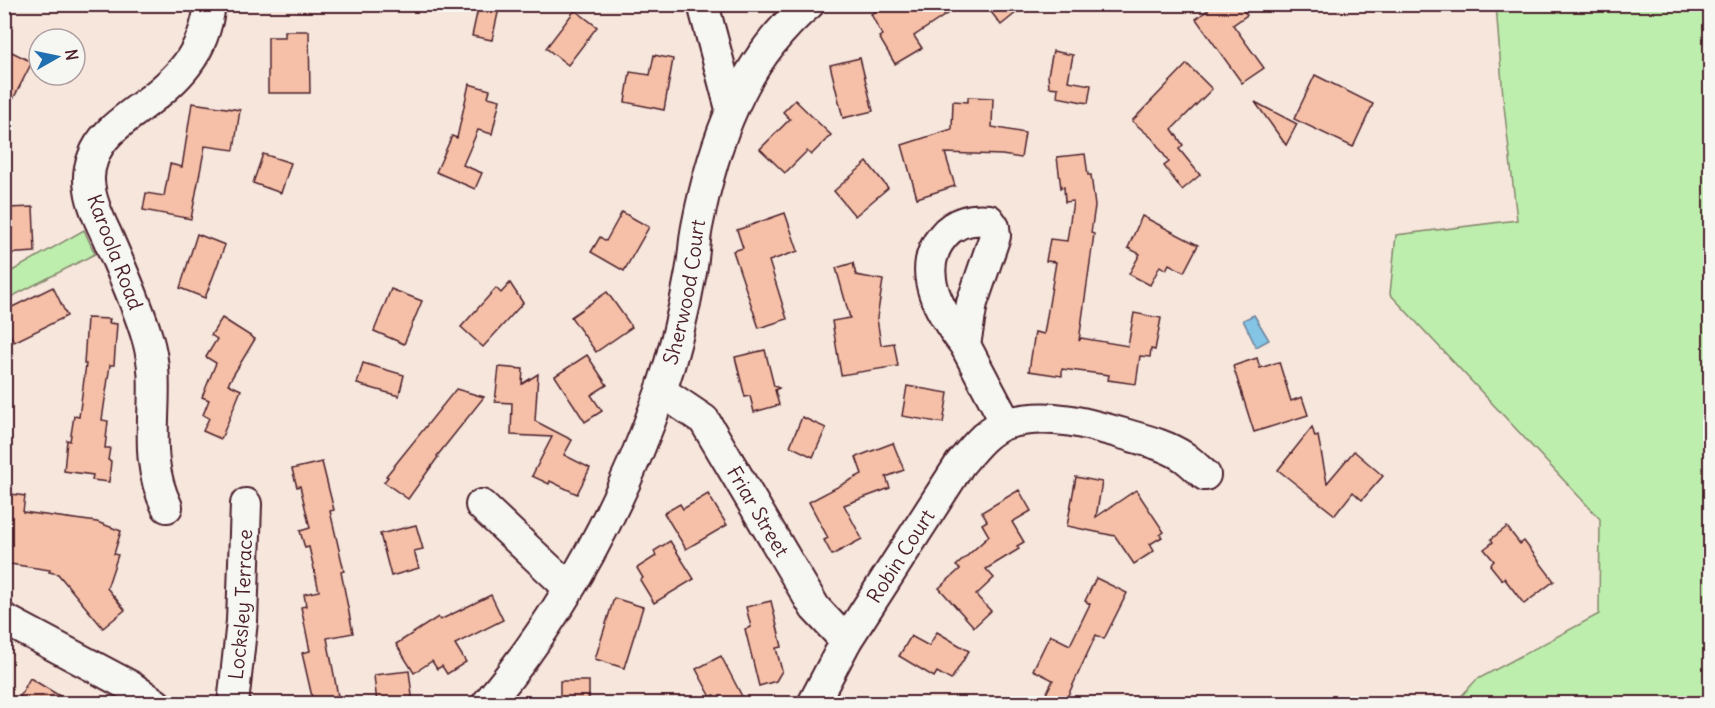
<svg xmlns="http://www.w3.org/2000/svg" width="1715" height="708" viewBox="0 0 1715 708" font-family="Delius,sans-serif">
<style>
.green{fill:#beeead;stroke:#84866c;stroke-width:1.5}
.water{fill:#84c4e5;stroke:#6d829b;stroke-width:1.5}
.building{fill:#f5c0a7;stroke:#4a1f2b;stroke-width:1.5}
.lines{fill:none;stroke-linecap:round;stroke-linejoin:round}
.minor-casing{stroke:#4a1f2b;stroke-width:34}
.minor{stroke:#f6f6f2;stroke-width:30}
.labels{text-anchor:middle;stroke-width:5;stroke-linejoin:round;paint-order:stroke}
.street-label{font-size:20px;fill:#4a1f2b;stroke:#f6f6f2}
</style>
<rect width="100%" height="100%" fill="#f6e6dc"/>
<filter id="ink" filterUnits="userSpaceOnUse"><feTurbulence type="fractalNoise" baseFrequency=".0167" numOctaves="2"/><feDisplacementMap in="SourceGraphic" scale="12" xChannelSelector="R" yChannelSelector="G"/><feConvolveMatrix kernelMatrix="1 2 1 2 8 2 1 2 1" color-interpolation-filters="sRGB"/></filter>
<g filter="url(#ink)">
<g class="green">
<path d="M1496,5H1710V703H1455L1476,680L1599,614L1600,519L1390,294L1396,235L1517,220L1503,97Z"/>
<path d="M84,230L95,254L5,300V275Z"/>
</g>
<path class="water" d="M1254,315L1269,340L1256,347L1243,320Z"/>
<g class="building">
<path d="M479,4H500L492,40L472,36Z"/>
<path d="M888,4H962L914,36L922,48L895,64L879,37L882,35L871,14Z"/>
<path d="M985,4H1027L1001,25Z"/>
<path d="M1216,4H1239L1247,15L1233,25L1264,68L1242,83L1196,19Z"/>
<path d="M575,10L597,27L568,65L546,48Z"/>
<path d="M285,31H309L310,93H268V37H285Z"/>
<path d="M4,48L32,62L4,117Z"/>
<path d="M1053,51L1073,55L1068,81L1091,85L1088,103L1057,97L1058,88L1049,87L1048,75Z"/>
<path d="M654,55L673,59L664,110L625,102L630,72L650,75Z"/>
<path d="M860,58L873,111L843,118L830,65Z"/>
<path d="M1187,64L1212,89L1172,129L1183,145L1179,149L1200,175L1182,190L1164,166L1169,162L1153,139L1132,121Z"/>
<path d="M1315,75L1373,104L1353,147L1294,119Z"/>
<path d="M469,84L490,90L488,97L500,100L492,134L478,130L463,165L482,173L475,189L436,172L452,136L457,138Z"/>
<path d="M968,97L993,98L992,127L1025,133L1021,158L1002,155L945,153L955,186L917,198L902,145L952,129L953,101L968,102Z"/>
<path d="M795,100L831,135L811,155L807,151L785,173L760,149L790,119L783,112Z"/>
<path d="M1255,102L1297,124L1286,145Z"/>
<path d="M192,103L240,110L234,150L205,146L191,219L143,210L146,193L164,196L170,164L182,167Z"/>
<path d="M263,154L291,163L281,193L253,183Z"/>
<path d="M1085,154L1088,175H1091L1095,206L1091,233L1094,234L1079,341L1081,338L1128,346L1134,313L1161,318L1155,350L1151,349L1150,357L1140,356L1136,384L1108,380L1109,375L1062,369V376L1029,371L1035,332L1044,334L1056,262L1046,261L1050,239L1067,241L1073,201L1065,202L1064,187L1061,188L1057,157Z"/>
<path d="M867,162L888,188L855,216L834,191Z"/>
<path d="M33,207L35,252L4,254V235L8,233L7,208Z"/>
<path d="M622,212L649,227L624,271L591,252L600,237L606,241Z"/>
<path d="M785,213L798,251L769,261L787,319L759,328L733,251L743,248L737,230Z"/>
<path d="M1142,216L1198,245L1184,272L1169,264L1166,270L1160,266L1150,285L1129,274L1140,254L1128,248Z"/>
<path d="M197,234L225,245L205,298L180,288Z"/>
<path d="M853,263L856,275L883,280L877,318L881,345L894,343L898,366L841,375L832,321L850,318L836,268Z"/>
<path d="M510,283L523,303L483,347L461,327L496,288L501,293Z"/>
<path d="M53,287L67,316L14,342L4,322V311Z"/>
<path d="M391,289L422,301L404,344L374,331Z"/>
<path d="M607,292L632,327L596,352L571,317Z"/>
<path d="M87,318L110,319L109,323L117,324L114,365H110L102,420L108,421L105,448H110L108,460L111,461L109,482L92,480L93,475L64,471L67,440L70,441L74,416L79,417L86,364H84Z"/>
<path d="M222,318L255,339L228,384L241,390L221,439L203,431L209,418L203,415L209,400L202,397L216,363L206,357L217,339L211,335Z"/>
<path d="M765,350L774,386L779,388L775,390L779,405L754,412L750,396L745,397L735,357Z"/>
<path d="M587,355L607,385L591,395L602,411L585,422L555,376Z"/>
<path d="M1257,358L1260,368L1279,362L1291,401L1302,397L1308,415L1254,432L1233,366Z"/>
<path d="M363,363L404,375L399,396L357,384Z"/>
<path d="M499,367L523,369L522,384L538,374L535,421L572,440L564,455L590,468L577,494L550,481L549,484L532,476L552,437L511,435L512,403L495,402Z"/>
<path d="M907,386L948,393L943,423L902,416Z"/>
<path d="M456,389L484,397L437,456L438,457L408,499L384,482L388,477L386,476Z"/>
<path d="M802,417L826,428L813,457L790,446Z"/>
<path d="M1312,427L1315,437L1318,436L1327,483L1354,451L1383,476L1362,500L1353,492L1335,515L1278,470Z"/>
<path d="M893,443L904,470L886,477L890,488L844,505L862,539L832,555L824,540L828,538L809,502L862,474L856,457Z"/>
<path d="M322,462L334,510L330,511L344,571L341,572L353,633L327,638L338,696L313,701L302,653L310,651L301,607L306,606L304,594L319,591L309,547L305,548L300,531L310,528L300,486L297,487L292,469Z"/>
<path d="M1076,477L1102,482L1096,517L1136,490L1164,532L1160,535L1162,537L1150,544L1154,551L1134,564L1115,536L1067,526Z"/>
<path d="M1019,490L1031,511L1012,522L1024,542L1017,546L1019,549L986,569L994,578L976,595L991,611L974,627L939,588L960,569L956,566L989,536L982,524L987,521L982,512Z"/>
<path d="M4,493L25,496L23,512L97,522L121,531L114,554L118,555L107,588L125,610L103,628L58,574L49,572L50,570L4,563Z"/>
<path d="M708,494L727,525L686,549L664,513L680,504L683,509Z"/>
<path d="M416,525L423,549L414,551L419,568L391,576L380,534Z"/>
<path d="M1507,527L1520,544L1524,541L1554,581L1524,604L1504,578L1502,580L1490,565L1494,561L1484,549L1493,542L1491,539Z"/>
<path d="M670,541L694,579L654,603L640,580L643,578L637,568L656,556L654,551Z"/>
<path d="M1096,578L1127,593L1104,639L1096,635L1064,704H1041L1053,680L1033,670L1050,635L1070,645L1090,604L1085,601Z"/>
<path d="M491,595L503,620L455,644L466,662L447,674L442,666L437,669L432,661L414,673L396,644L438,617L440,620Z"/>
<path d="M614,598L643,607L624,668L595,659Z"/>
<path d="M771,601L782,647L776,648L782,671L776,681L759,686L745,629L751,627L746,607Z"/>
<path d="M937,632L969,651L951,680L937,672L934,677L899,656L911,636L929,646Z"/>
<path d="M721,656L746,704H718L714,695L711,697L696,669Z"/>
<path d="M409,671L413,704H377L374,675Z"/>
<path d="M30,678L73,704H16Z"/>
<rect x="560" y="681" width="29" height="23"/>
</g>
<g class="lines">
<defs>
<g id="minor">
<path d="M703,4L731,109"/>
<path d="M965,345C942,315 913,272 943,236C954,222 972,218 989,220L994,227L995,236L972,303L965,345L1006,423"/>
<path id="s1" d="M661,391L704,420L815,608L846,641"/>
<path d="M481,505L569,588"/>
<path d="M167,507C138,447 165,394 147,337C137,303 121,269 107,236C100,221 92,205 90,189C88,179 89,168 93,158C100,136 121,122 138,109C178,80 204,55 210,4"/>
<path d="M4,619L130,686L156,704"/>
<path id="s2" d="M233,704L242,621L246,504"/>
<path id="s3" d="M487,704C564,612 622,504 661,391C674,353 684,312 691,272C694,257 694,242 697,227C713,144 742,60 809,4"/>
<path id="s4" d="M813,704L846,641L960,464C973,449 987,429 1008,423C1048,412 1086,423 1124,434C1145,440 1166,445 1184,457C1191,462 1198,469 1205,475"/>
</g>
</defs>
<use href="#minor" class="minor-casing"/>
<use href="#minor" class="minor"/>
</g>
</g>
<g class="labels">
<g class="street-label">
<text transform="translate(115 252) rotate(69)" y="7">Karoola Road</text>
<text dy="7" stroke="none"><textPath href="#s3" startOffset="462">Sherwood Court</textPath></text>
<text dy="7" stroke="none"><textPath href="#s1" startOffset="158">Friar Street</textPath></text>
<text dy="7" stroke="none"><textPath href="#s4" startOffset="172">Robin Court</textPath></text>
<text dy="7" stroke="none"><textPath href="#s2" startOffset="100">Locksley Terrace</textPath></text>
</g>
</g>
<rect width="1715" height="708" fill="none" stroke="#f6f6f2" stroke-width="24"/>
<rect x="12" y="12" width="1691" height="684" fill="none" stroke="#4a1f2b" stroke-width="2" filter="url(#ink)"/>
<g transform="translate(57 57) rotate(81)"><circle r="28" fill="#f6f6f2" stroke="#b1a0a2" stroke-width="1.5"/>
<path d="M0-4.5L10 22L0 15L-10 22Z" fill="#1f6fb2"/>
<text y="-9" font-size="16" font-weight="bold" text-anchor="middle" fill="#4a1f2b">N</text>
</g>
</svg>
